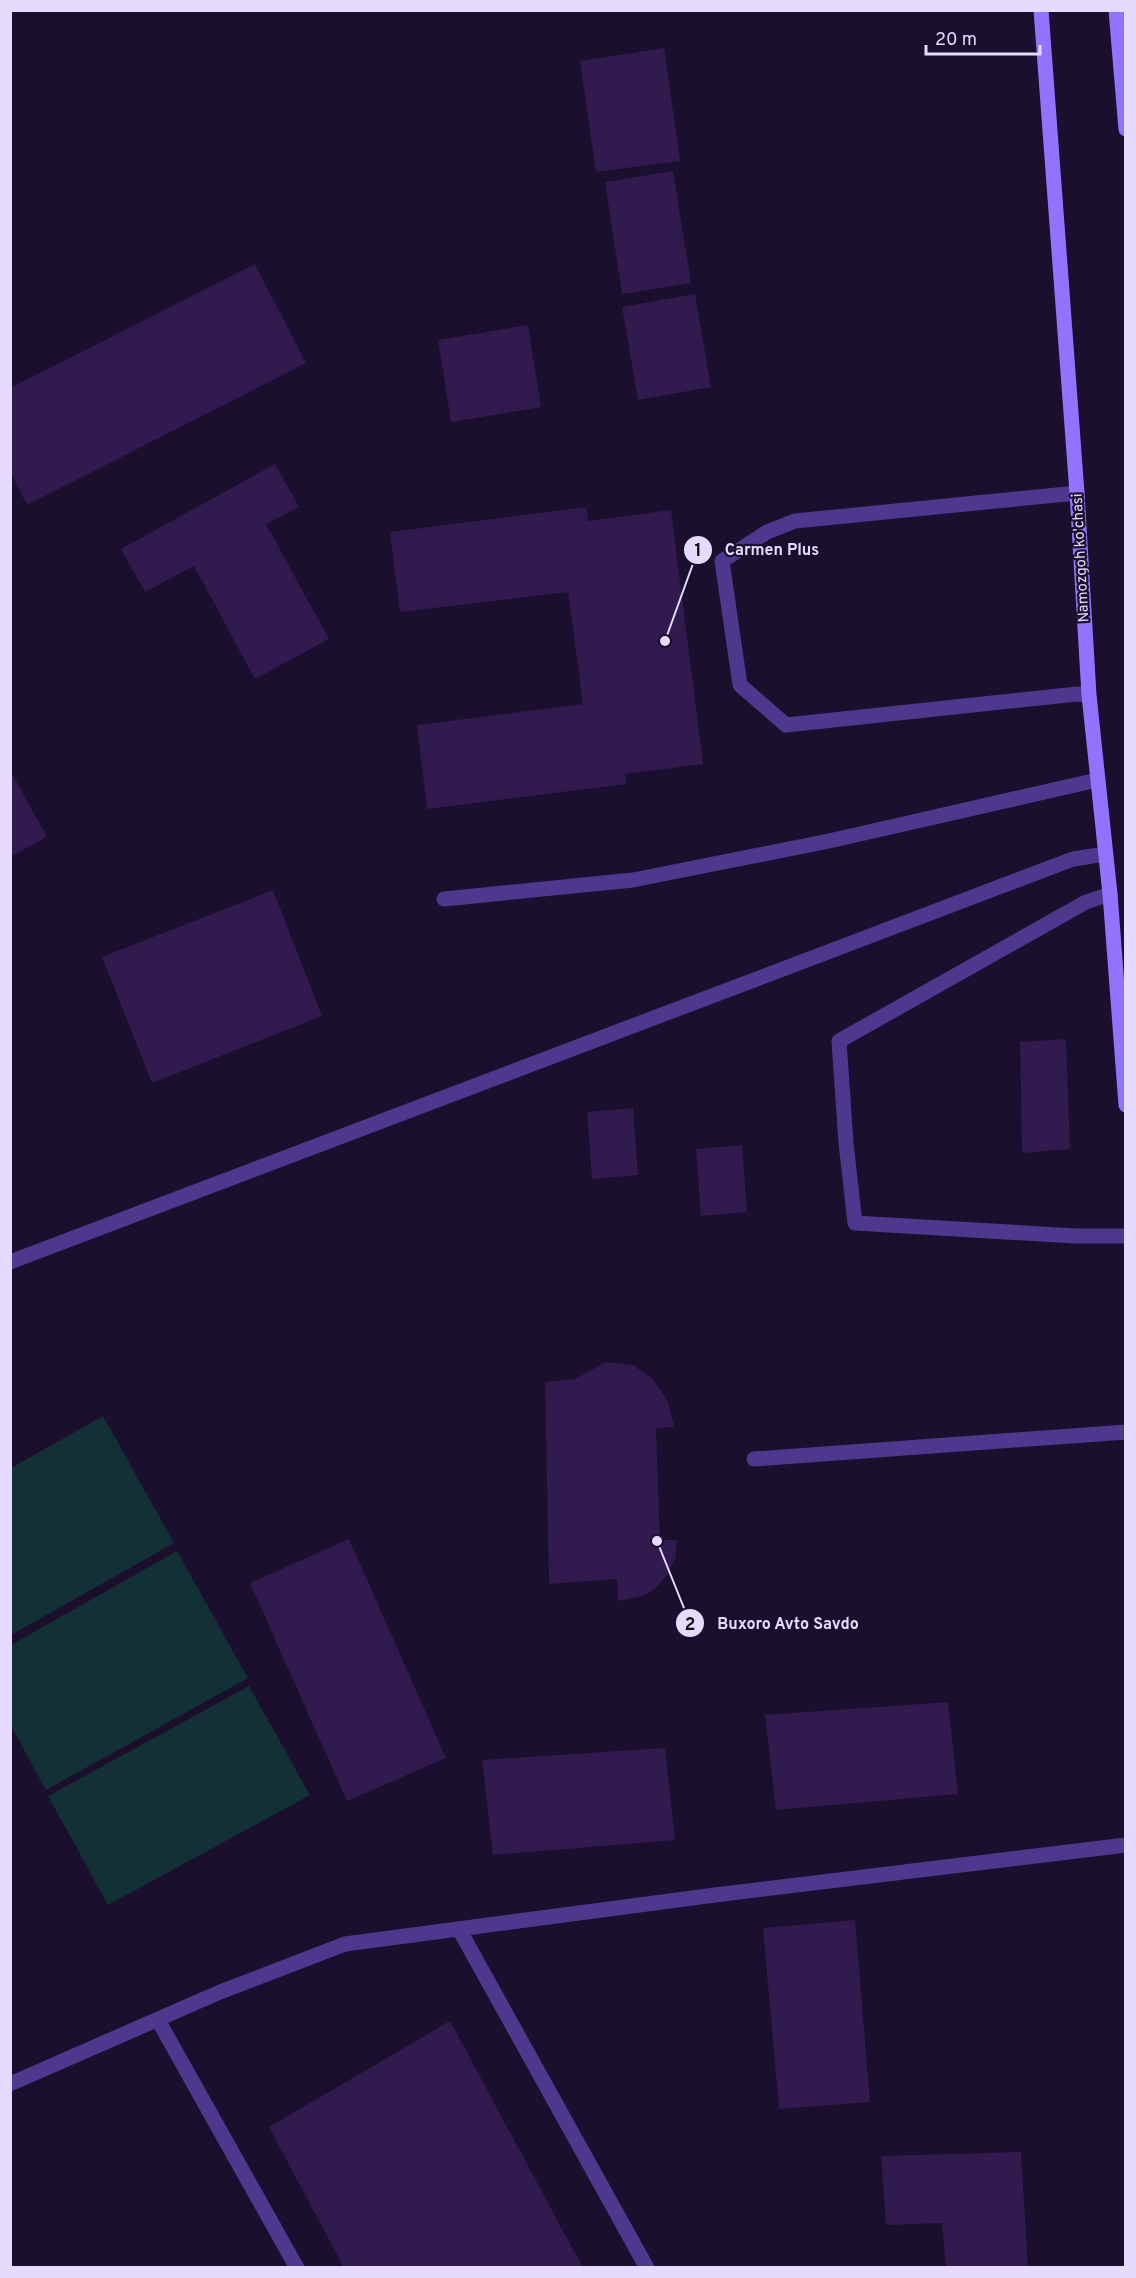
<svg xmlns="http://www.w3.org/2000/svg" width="1136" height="2278" viewBox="0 0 1136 2278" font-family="Overpass,sans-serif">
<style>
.green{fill:#123036}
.building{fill:#301a4e}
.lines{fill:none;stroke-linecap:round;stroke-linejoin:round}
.service{stroke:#4d388e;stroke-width:15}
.secondary{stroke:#9372ff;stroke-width:15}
.labels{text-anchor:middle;stroke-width:4.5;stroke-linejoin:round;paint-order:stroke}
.street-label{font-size:15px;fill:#e6dbff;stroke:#1a0f2c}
.leader{fill:none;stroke:#e6dbff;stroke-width:2}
.callout-dot{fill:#e6dbff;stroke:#1a0f2c;stroke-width:2}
.mark-label{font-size:18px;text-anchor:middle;font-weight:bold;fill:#111}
.callout-label{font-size:16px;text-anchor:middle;font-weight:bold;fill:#e6dbff;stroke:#1a0f2c;stroke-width:4.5;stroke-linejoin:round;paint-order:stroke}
</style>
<rect width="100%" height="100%" fill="#1a0f2c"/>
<g class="green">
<path d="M103,1416L174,1543L11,1635V1468Z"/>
<path d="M177,1551L248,1678L46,1790L11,1726V1645Z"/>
<path d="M249,1686L310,1795L108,1905L48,1796Z"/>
</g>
<g class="building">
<path d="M664,48L680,161L596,172L580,61Z"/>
<path d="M673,171L691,283L622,294L605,182Z"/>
<path d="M255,264L306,363L27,505L10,471V388Z"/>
<path d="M695,294L711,387L638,400L622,307Z"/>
<path d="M528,325L541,407L451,422L438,340Z"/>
<path d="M275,464L299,507L266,524L329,639L255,679L194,566L145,592L121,549Z"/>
<path d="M586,507L588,521L671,510L703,764L625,774L626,784L427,809L417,725L583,704L568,592L400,612L390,532Z"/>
<path d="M10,770L47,837L10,857Z"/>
<path d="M273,890L322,1016L152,1083L102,957Z"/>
<path d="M1066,1039L1070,1149L1022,1153L1020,1042Z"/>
<path d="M633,1108L638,1175L592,1179L587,1112Z"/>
<path d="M742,1145L747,1212L701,1216L696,1149Z"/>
<path d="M606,1362L633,1365L652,1378L668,1401L674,1427L656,1428L660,1540H677L675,1559L668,1574L655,1589L643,1596L618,1601L617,1579L549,1584L545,1382L575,1379Z"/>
<path d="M349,1539L446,1758L347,1801L250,1583Z"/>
<path d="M948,1702L958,1794L776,1810L765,1715Z"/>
<path d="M665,1748L675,1840L493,1855L482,1760Z"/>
<path d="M855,1920L870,2102L779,2109L763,1928Z"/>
<path d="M450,2021L583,2268H344L269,2127Z"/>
<path d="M1021,2152L1028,2268H946L942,2223L886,2225L881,2156Z"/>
</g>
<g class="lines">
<g class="service">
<path d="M1077,493L795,521L767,532L722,561L740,685L786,725L1077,694L1089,695"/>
<path d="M1110,894L1086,902L839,1041L846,1143L855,1223L1075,1236H1126"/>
<path d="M444,899L633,880L829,841L1097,780"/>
<path d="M10,1262L1073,859L1105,854"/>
<path d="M754,1459L1126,1432"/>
<path d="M459,1929L647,2268"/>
<path d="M158,2020L297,2268"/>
<path d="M10,2084L220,1992L345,1944L715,1895L1126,1845"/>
</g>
<g class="secondary">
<path d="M1041,10L1077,493L1089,695L1110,894L1126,1105"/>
<path d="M1116,10L1126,129"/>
</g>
</g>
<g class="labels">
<g class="street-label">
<text transform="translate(1080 558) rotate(-93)" y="5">Namozgoh ko'chasi</text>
</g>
</g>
<path class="leader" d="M665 641L698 550M657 1541L690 1623"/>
<g class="callout-dot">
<circle cx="665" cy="641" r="6"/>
<circle cx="657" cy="1541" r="6"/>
<circle cx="698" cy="550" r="15"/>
<circle cx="690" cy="1623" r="15"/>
</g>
<g class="mark-label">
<text x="698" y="556">1</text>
<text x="690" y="1630">2</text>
</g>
<g class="callout-label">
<text x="772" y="555">Carmen Plus</text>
<text x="788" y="1629">Buxoro Avto Savdo</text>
</g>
<rect width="1136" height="2278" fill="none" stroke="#e6dbff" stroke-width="24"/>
<path d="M926 45v9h114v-9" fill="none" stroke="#e6dbff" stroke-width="3"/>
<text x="935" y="45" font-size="18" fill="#e6dbff" stroke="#1a0f2c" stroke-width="4.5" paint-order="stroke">20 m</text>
</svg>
